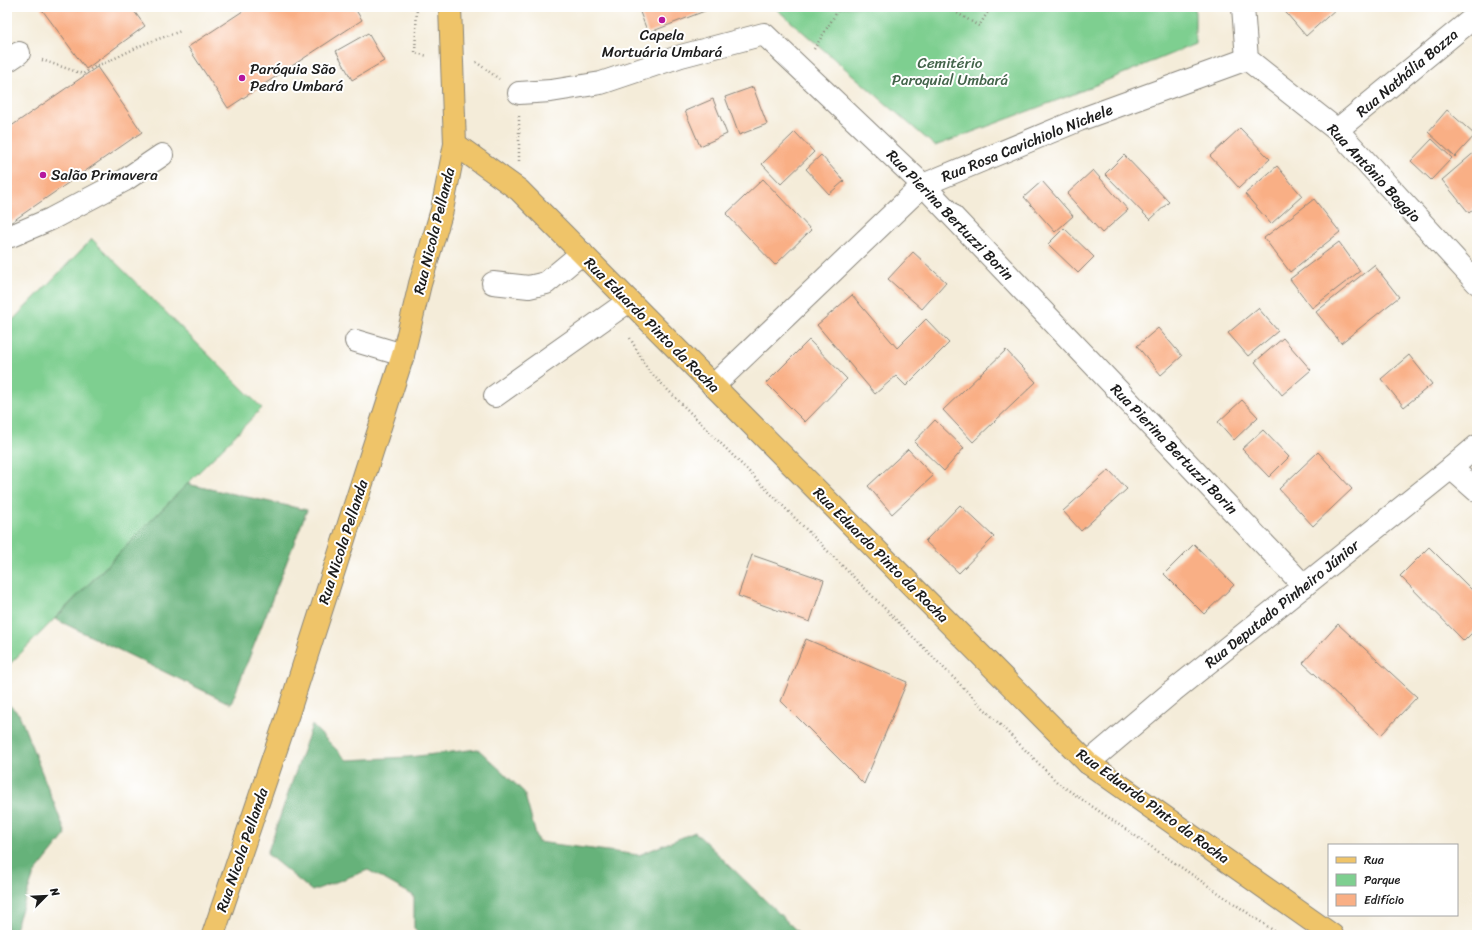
<svg xmlns="http://www.w3.org/2000/svg" width="1484" height="942" viewBox="0 0 1484 942" font-family="Sriracha,sans-serif">
<style>
.green{fill:#7ecf90;stroke:#4d7656}
.forest{fill:#66b27a;stroke:#41674b}
.building{fill:#f9af85}
.lines{fill:none;stroke-linecap:round;stroke-linejoin:round}
.minor-casing{stroke:#88847a;stroke-width:24}
.major-casing{stroke:#88847a;stroke-width:24}
.path{stroke:#88847a;stroke-width:2.5;stroke-dasharray:1 3;stroke-linecap:butt}
.minor{stroke:#fff;stroke-width:22}
.major{stroke:#efc469;stroke-width:22}
.poi-dot{fill:#b5179e;stroke:#fff;stroke-width:1.5}
.labels{text-anchor:middle;stroke-width:4;stroke-linejoin:round;paint-order:stroke}
.poi-label{font-size:15px;fill:#1c1c1c;stroke:#fff;text-anchor:start}
.park-label{font-size:15px;fill:#43644a;stroke:#fff}
.street-label{font-size:15px;fill:#1c1c1c;stroke:#fff}
</style>
<rect width="100%" height="100%" fill="#fff"/>
<filter id="ink" filterUnits="userSpaceOnUse"><feTurbulence type="fractalNoise" baseFrequency=".025" numOctaves="2"/><feDisplacementMap in="SourceGraphic" scale="8" xChannelSelector="R" yChannelSelector="G"/><feConvolveMatrix kernelMatrix="1 2 1 2 8 2 1 2 1" color-interpolation-filters="sRGB"/></filter>
<filter id="wash" filterUnits="userSpaceOnUse"><feTurbulence type="fractalNoise" baseFrequency=".012" numOctaves="4" result="noise"/><feDisplacementMap in="SourceGraphic" scale="16" xChannelSelector="R" yChannelSelector="G"/><feGaussianBlur stdDeviation="0.9" result="paint"/><feColorMatrix in="noise" values="0 0 0 0 0 0 0 0 0 0 0 0 0 0 0 0 0 1.4 0 .05"/><feComposite in="paint" operator="in"/></filter>
<g filter="url(#wash)">
<rect width="100%" height="100%" fill="#f4ecd9"/>
<g class="green">
<path d="M774,7H1195V44L1074,94L935,146Z"/>
<path d="M92,239L262,408L7,667V326Z"/>
</g>
<g class="forest">
<path d="M187,484L307,510L231,704L55,619Z"/>
<path d="M7,703L19,714L66,834L34,874L13,935H7Z"/>
<path d="M312,725L347,760L409,757L478,749L524,792L538,842L639,855L695,832L801,935H421L414,928V896L368,870L312,891L267,854Z"/>
</g>
<g id="blocks">
<g class="building">
<path d="M40,7H131L145,26L86,69Z"/>
<path d="M249,7H354L362,20L228,108L188,47Z"/>
<path d="M638,7H715L648,33Z"/>
<path d="M1281,7H1336L1337,8L1306,36Z"/>
<path d="M368,33L384,61L352,80L336,51Z"/>
<path d="M97,67L142,132L10,223L7,219V129Z"/>
<path d="M753,87L767,124L739,135L725,97Z"/>
<path d="M713,99L727,134L700,146L685,111Z"/>
<path d="M1447,110L1475,135L1455,157L1428,132Z"/>
<path d="M1240,128L1270,159L1239,188L1210,156Z"/>
<path d="M795,132L814,152L781,184L762,164Z"/>
<path d="M1432,139L1452,158L1431,180L1411,161Z"/>
<path d="M1477,150V206L1469,213L1442,180Z"/>
<path d="M821,155L844,181L829,194L806,169Z"/>
<path d="M1124,155L1169,202L1150,220L1105,174Z"/>
<path d="M1277,166L1302,196L1271,224L1245,194Z"/>
<path d="M1093,170L1128,210L1102,233L1067,194Z"/>
<path d="M763,179L811,230L775,265L726,214Z"/>
<path d="M1042,181L1073,216L1055,232L1024,197Z"/>
<path d="M1314,199L1340,232L1290,272L1264,238Z"/>
<path d="M1064,228L1094,257L1078,273L1048,244Z"/>
<path d="M1339,242L1360,271L1312,308L1290,279Z"/>
<path d="M913,252L946,282L922,309L888,279Z"/>
<path d="M1374,265L1399,297L1341,343L1316,312Z"/>
<path d="M852,295L897,348L926,319L949,343L906,386L896,376L875,394L817,325Z"/>
<path d="M1258,308L1278,331L1248,356L1228,333Z"/>
<path d="M1158,328L1182,356L1161,375L1137,346Z"/>
<path d="M1283,338L1311,370L1282,395L1255,362Z"/>
<path d="M809,340L847,379L805,422L766,383Z"/>
<path d="M1006,350L1036,382L973,442L943,410Z"/>
<path d="M1409,355L1432,384L1404,407L1381,379Z"/>
<path d="M1242,400L1258,417L1234,440L1218,422Z"/>
<path d="M935,420L964,448L944,471L914,442Z"/>
<path d="M1263,430L1289,457L1269,477L1242,449Z"/>
<path d="M908,449L933,476L892,514L868,486Z"/>
<path d="M1318,452L1352,489L1313,526L1279,489Z"/>
<path d="M1109,470L1127,489L1081,531L1063,511Z"/>
<path d="M960,505L994,537L959,573L925,541Z"/>
<path d="M1194,544L1234,585L1204,614L1164,574Z"/>
<path d="M1429,547L1477,595V628L1464,641L1400,576Z"/>
<path d="M752,555L824,580L810,622L738,596Z"/>
<path d="M1338,624L1417,697L1381,735L1303,663Z"/>
<path d="M806,639L907,682L864,784L781,701Z"/>
</g>
</g>
</g>
<g filter="url(#ink)">
<use href="#blocks" fill-opacity="0" stroke="#88847a" stroke-width="1"/>
<g class="lines">
<defs>
<g id="minor">
<path d="M1243,7L1247,59L1337,130L1477,283"/>
<path d="M7,61L19,53"/>
<path d="M519,93L551,91L601,83L681,56L764,34L923,185L1304,586"/>
<path d="M1337,130L1477,15"/>
<path d="M7,234L11,236L51,219L125,180L162,155"/>
<path d="M493,283L529,287L546,283L582,253"/>
<path d="M356,341L403,355"/>
<path d="M713,386L923,185L1079,120L1247,59"/>
<path d="M495,396L629,301"/>
<path d="M1451,468L1477,491"/>
<path d="M1088,763L1173,691L1451,468L1477,446"/>
</g>
<g id="major">
<path d="M455,144L519,190L1088,763L1332,935"/>
<path d="M213,935L288,714L403,355L420,284L442,210L455,144L450,7"/>
</g>
</defs>
<use href="#minor" class="minor-casing"/>
<use href="#major" class="major-casing"/>
<g class="path">
<path d="M417,7L415,53L428,56"/>
<path d="M947,7L979,26L991,7"/>
<path d="M814,49L840,7"/>
<path d="M42,60L83,74L95,66L107,62L144,44L181,31"/>
<path d="M476,62L499,79"/>
<path d="M519,161V116"/>
<path d="M630,338L648,370L1058,783L1280,935"/>
</g>
<use href="#minor" class="minor"/>
<use href="#major" class="major"/>
</g>
</g>
<g class="poi-dot">
<circle cx="662" cy="20" r="4"/>
<circle cx="242" cy="78" r="4"/>
<circle cx="43" cy="175" r="4"/>
</g>
<g class="labels">
<g class="poi-label">
<text x="662" y="40" text-anchor="middle">Capela<tspan x="662" dy="17">Mortuária Umbará</tspan></text>
<text x="250" y="74">Paróquia São<tspan x="250" dy="17">Pedro Umbará</tspan></text>
<text x="51" y="180">Salão Primavera</text>
</g>
<g class="park-label">
<text x="950" y="68">Cemitério<tspan x="950" dy="17">Paroquial Umbará</tspan></text>
</g>
<g class="street-label">
<text transform="translate(1407 73) rotate(-40)" y="5">Rua Nathália Bozza</text>
<text transform="translate(1027 143) rotate(-22)" y="5">Rua Rosa Cavichiolo Nichele</text>
<text transform="translate(1374 173) rotate(47)" y="5">Rua Antônio Baggio</text>
<text transform="translate(950 215) rotate(46)" y="5">Rua Pierina Bertuzzi Borin</text>
<text transform="translate(434 231) rotate(-76)" y="5">Rua Nicola Pellanda</text>
<text transform="translate(652 325) rotate(45)" y="5">Rua Eduardo Pinto da Rocha</text>
<text transform="translate(1174 449) rotate(46)" y="5">Rua Pierina Bertuzzi Borin</text>
<text transform="translate(343 542) rotate(-72)" y="5">Rua Nicola Pellanda</text>
<text transform="translate(881 555) rotate(45)" y="5">Rua Eduardo Pinto da Rocha</text>
<text transform="translate(1282 604) rotate(-39)" y="5">Rua Deputado Pinheiro Júnior</text>
<text transform="translate(1153 806) rotate(36)" y="5">Rua Eduardo Pinto da Rocha</text>
<text transform="translate(242 850) rotate(-71)" y="5">Rua Nicola Pellanda</text>
</g>
</g>
<rect width="1484" height="942" fill="none" stroke="#fff" stroke-width="24"/>
<rect x="1328" y="844" width="130" height="72" fill="#ffffff" stroke="#a4a4a4"/>
<rect x="1336" y="857" width="20" height="6" fill="#efc469" stroke="#a4a4a4"/>
<text x="1364" y="864" font-size="12" fill="#1c1c1c">Rua</text>
<rect x="1336" y="874" width="20" height="12" fill="#7ecf90" stroke="#a4a4a4"/>
<text x="1364" y="884" font-size="12" fill="#1c1c1c">Parque</text>
<rect x="1336" y="894" width="20" height="12" fill="#f9af85" stroke="#a4a4a4"/>
<text x="1364" y="904" font-size="12" fill="#1c1c1c">Edifício</text>
<g transform="translate(46 896) rotate(66)" stroke="#ffffff" stroke-width="3" paint-order="stroke">
<path d="M0-3L7 15L0 10L-7 15Z" fill="#1c1c1c"/>
<text y="-6" font-size="11" font-weight="bold" text-anchor="middle" fill="#1c1c1c">N</text>
</g>
</svg>
